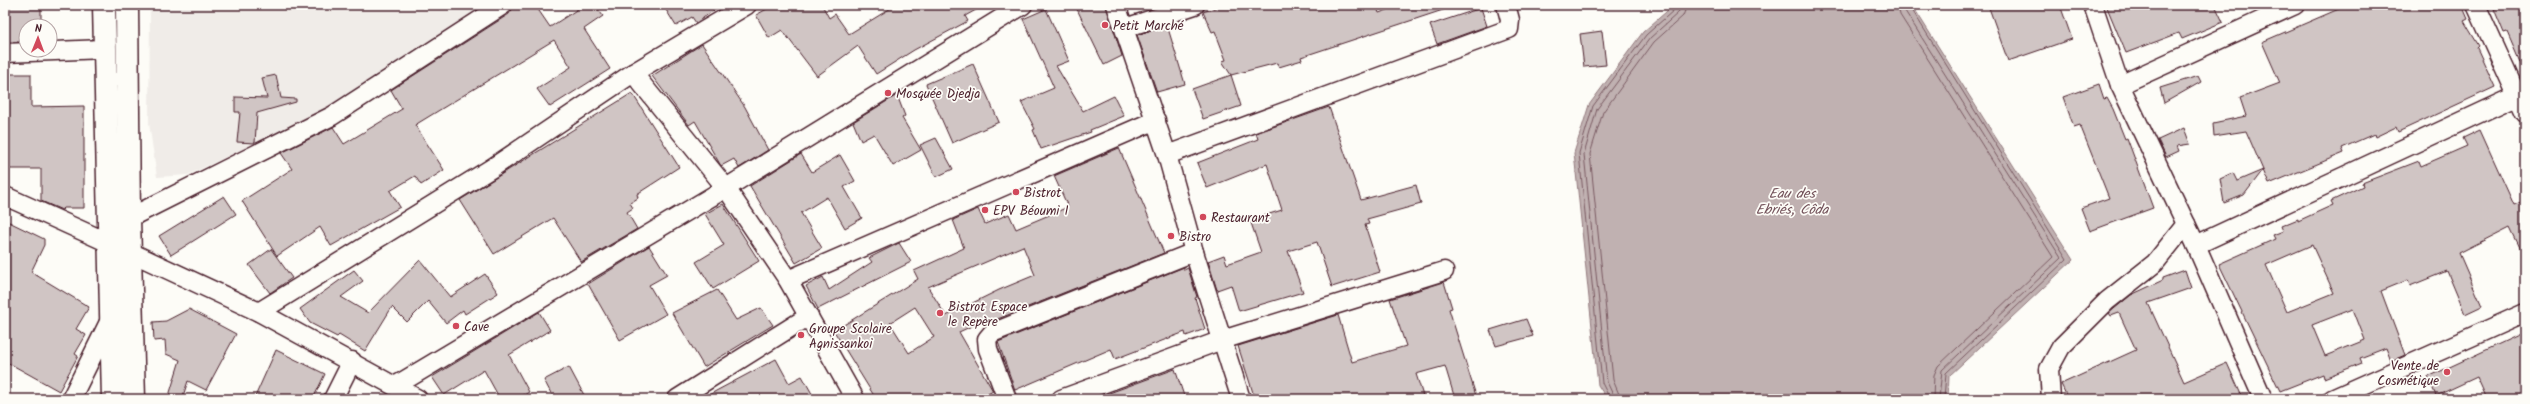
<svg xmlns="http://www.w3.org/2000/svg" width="2530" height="404" viewBox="0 0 2530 404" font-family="Kalam,sans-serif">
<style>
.built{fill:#f0ece8}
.water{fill:#c0b1b1;stroke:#91777b}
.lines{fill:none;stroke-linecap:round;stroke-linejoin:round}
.shore{stroke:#795961;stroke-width:1}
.building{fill:#d0c5c4;stroke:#4a1f2b;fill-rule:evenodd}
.minor-casing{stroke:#4a1f2b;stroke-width:21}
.tertiary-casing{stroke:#4a1f2b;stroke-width:25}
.minor{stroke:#fdfcf7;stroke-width:18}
.tertiary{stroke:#fdfcf7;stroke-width:22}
.poi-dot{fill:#d1495b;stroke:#fdfcf7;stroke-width:1.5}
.labels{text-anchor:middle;stroke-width:3.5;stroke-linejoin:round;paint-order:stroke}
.poi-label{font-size:13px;fill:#4a1f2b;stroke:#fdfcf7;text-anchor:start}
.water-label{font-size:14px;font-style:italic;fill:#73525a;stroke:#fdfcf7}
</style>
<rect width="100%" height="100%" fill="#fdfcf7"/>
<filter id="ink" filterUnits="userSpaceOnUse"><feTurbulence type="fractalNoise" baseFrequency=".025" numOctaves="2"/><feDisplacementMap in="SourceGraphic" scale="8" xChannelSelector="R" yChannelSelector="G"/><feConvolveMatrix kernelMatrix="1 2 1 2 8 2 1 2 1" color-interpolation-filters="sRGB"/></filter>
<g filter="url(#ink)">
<path class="built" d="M150,5H489L339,103L188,175L157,177L149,123Z"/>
<path class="water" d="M1674,5H1912L2073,260L1949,376L1948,399H1607L1598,385L1574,153L1589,105L1643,32Z"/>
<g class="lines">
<g class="shore">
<path d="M1898,5L1900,15L2053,257L1938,366L1934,375L1933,399"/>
<path d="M1904,5L1905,11L2061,258L1942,370L1939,399"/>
<path d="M1909,5L2067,259L1946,373L1944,399"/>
<path d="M1610,399L1602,383L1579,153L1593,106L1646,35L1674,10L1676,5"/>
<path d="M1615,399L1607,382L1584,154L1597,109L1650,38L1678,13L1681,5"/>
<path d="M1621,399L1613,380L1590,154L1603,112L1654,42L1683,16L1687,5"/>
</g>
</g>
<g class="building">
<path d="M5,5H41V26H26V42H5Z"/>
<path d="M513,5H535L550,27L584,5H595L603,16L584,29L610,69L550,107L537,89L571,67L554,40L415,125L444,170L421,185L415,176L390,191L400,207L331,246L320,227L277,256L242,201L292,169L281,153L333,127L344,144L402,109L391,90L509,14Z"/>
<path d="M663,5H721L696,23L692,17L676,26Z"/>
<path d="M774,5H822L829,18L835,14L849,34L896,5H985L965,16L968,21L914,50L876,74L858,46L817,76L782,30L769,38L756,15Z"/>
<path d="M1075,5H1106L1122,56L1104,65Z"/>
<path d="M1224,5H1376L1379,13L1401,5H1452V7L1301,57L1302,60L1279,67L1277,63L1231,75L1241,106L1203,119L1192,89L1231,75L1222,61L1226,60L1215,31L1212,32L1203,12Z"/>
<path d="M1988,5H2060L2072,39L2008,61Z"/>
<path d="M2106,5H2215L2223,22L2182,39L2179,33L2126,53Z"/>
<path d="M2348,5H2462L2468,19L2464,21L2479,46L2477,48L2495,87L2398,132L2396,127L2375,137L2374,134L2342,148L2344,153L2269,184L2246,131L2214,136L2213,123L2246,116L2240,98L2280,83L2262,42Z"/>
<path d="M2505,5H2525V74L2507,32L2504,33L2494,9Z"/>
<path d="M1481,8L1487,26L1437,44L1430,25Z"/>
<path d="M1046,9L1069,61L1056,66L1083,111L1114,96L1124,116L1090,130L1091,132L1041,149L1033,130L1035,129L1021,102L1054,88L1023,19Z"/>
<path d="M1167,25L1185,84L1157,92L1137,35Z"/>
<path d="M1602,31L1606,65L1584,67L1580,34Z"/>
<path d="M702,44L745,107L768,150L739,168L734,159L721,166L695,121L689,125L652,76Z"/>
<path d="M973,64L999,122L952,143L926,84Z"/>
<path d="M5,74H31V107L84,106V208H64L62,210L41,201V169H5Z"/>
<path d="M276,75L281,98L296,99V102L257,113L255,143L237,142L240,112H235V97L267,98L262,78Z"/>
<path d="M2198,76L2201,82L2164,103L2160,88Z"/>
<path d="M2099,84L2104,99L2107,98L2113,109L2125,139L2127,138L2153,208L2090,231L2081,208L2109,198L2080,125L2074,127L2063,97Z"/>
<path d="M632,93L679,167L637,194L638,198L630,203L633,208L627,212L637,229L581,262L553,218L494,254L460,200Z"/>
<path d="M897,95L905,116L902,118L921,150L893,166L874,134L861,141L853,122Z"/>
<path d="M1329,107L1361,200L1416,185L1421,204L1367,219L1369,224L1365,225L1380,272L1332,287L1317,242L1288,251L1303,292L1239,311L1231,285L1217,290L1208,261L1224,255L1227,264L1261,252L1250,220L1282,210L1267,164L1207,188L1197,163L1258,139L1256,133Z"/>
<path d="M2184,128L2190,144L2177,146L2179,151L2166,157L2158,140Z"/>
<path d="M2480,130L2514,205L2525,200V258L2510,227L2459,253L2482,306L2465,314L2447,271L2410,286L2408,280L2381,291L2405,355L2391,361L2386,348L2360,358L2362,363L2324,378L2323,374L2280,391L2219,264L2275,239L2273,235L2283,231L2281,226L2298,219V221L2333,205L2331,201L2363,186L2362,183L2419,161L2421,166L2467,146L2463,138ZM2312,245L2334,293L2287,312L2266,265ZM2353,309L2365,340L2325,356L2312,325Z"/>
<path d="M936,138L953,169L936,177L920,145Z"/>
<path d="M1119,148L1164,253L990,322L989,318L959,332L993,391L979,399H876L834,331L918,279L914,271L964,248L953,220L978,209L985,224L1009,214L1016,229L1068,207L1054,176ZM1023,246L1035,275L999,290L946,316L928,287ZM915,307L934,337L909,353L890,323Z"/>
<path d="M801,154L812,172L840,155L855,181L844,187L862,218L845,228L827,197L801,213L822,248L796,263L750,186Z"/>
<path d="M2263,170L2244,195L2224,203L2220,179L2233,173L2237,181Z"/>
<path d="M224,196L236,214L171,255L159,236Z"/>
<path d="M723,204L759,261L713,289L696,262L724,245L705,214Z"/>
<path d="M5,220L44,239V245L31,272L89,307L76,329L86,335L75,354L78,356L59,391L5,361Z"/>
<path d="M899,243L911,262L818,309L806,286L823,277L829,290L872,262L869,258Z"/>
<path d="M649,246L667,275L649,285L666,314L620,340L588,284Z"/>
<path d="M271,249L292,278L270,293L249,265Z"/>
<path d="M420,260L450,297L485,274L498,293L465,314L463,310L446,323L428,301L407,322L392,307L365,351L339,335L337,337L310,323L300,309L354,270L363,281L341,297L368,313Z"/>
<path d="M1184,267V270L1188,268L1197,297L1195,298L1205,329L1186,336L1185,332L1115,359L1111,349L1015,390L998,342Z"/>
<path d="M2185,270L2191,288L2148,303L2184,382L2227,363L2243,399H2068L2061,384L2136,350L2119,313L2111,316L2109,313L2131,295L2163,280V278Z"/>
<path d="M1444,282L1452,308L1449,309L1477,399H1455L1445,366L1416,374L1424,399H1255L1238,346L1338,315L1352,362L1406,346L1390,299Z"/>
<path d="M717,290L736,320L761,308L773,325L704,367L672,313Z"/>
<path d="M189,309L236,334L206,390L188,381L182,399H168L180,360L166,354L165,340L154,341L153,322L166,321Z"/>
<path d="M539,312L550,330L509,355L529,392L517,399H500L484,370L444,395L432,377Z"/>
<path d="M1526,319L1533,336L1496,346L1490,330Z"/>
<path d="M2525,332V399H2487L2477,377L2436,396L2428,377Z"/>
<path d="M276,350L325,374L313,399H254Z"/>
<path d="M776,359L789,383L802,376L815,399H701Z"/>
<path d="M569,367L584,395L577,399H554L544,380Z"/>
<path d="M1175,369L1185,399H1093Z"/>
</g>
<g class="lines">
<defs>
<g id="minor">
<path d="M1116,5L1167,155L1194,252L1241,399"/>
<path d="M2093,5L2120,85L2196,245L2263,399"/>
<path d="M2476,5L2525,113"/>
<path d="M1125,28L1195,5"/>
<path d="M5,53L104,49"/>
<path d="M633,73L726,188L788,280L855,399"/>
<path d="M2120,85L2295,5"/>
<path d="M1167,155L1509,29L1510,20L1506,5"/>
<path d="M5,196L109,243"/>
<path d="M129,218L332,116L503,5"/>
<path d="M2196,245L2525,92"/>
<path d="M130,252L259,312L418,399"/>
<path d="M788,280L1156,120"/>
<path d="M259,312L492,168L633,73L747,5"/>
<path d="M395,386L726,188L1023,5"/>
<path d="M71,399L111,318"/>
<path d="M333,399L352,361"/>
<path d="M677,399L809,316"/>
<path d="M1007,399L988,349L987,339L992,333L1194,252"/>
<path d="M1061,399L1222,340L1444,271"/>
<path d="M2051,399L2049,369L2061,347L2107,301L2155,263L2186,224"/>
<path d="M2332,399L2525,313"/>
</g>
<g id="tertiary">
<path d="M104,5L113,399"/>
<path d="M127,5L129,218L134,399"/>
</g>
</defs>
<use href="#minor" class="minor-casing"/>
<use href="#tertiary" class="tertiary-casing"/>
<use href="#minor" class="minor"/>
<use href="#tertiary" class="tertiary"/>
</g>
</g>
<g class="poi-dot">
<circle cx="1105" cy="25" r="4"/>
<circle cx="888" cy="93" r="4"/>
<circle cx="1016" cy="192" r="4"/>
<circle cx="985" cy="210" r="4"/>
<circle cx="1203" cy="217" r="4"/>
<circle cx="1171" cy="236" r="4"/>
<circle cx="940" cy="313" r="4"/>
<circle cx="456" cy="326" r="4"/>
<circle cx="801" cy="335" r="4"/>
<circle cx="2447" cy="372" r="4"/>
</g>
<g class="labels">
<g class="poi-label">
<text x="1113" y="30">Petit Marché</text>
<text x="896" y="98">Mosquée Djedja</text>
<text x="1024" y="197">Bistrot</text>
<text x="993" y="215">EPV Béoumi I</text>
<text x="1211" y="222">Restaurant</text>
<text x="1179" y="241">Bistro</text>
<text x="948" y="311">Bistrot Espace<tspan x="948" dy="15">le Repère</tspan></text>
<text x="464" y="331">Cave</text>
<text x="809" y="333">Groupe Scolaire<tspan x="809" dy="15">Agnissankoi</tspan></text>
<text x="2439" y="370" text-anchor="end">Vente de<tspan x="2439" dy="15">Cosmétique</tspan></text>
</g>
<g class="water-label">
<text x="1792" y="198">Eau des<tspan x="1792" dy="16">Ebriés, Côda</tspan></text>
</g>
</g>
<rect width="2530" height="404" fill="none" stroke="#fdfcf7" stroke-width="20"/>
<rect x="10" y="10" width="2510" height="384" fill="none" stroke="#4a1f2b" stroke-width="1.5" filter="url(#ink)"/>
<g transform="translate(38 38) rotate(1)"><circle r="19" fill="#fdfcf7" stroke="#b5a4a5"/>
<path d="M0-3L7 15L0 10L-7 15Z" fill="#d1495b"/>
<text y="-6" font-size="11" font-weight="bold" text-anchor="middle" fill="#4a1f2b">N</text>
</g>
</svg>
